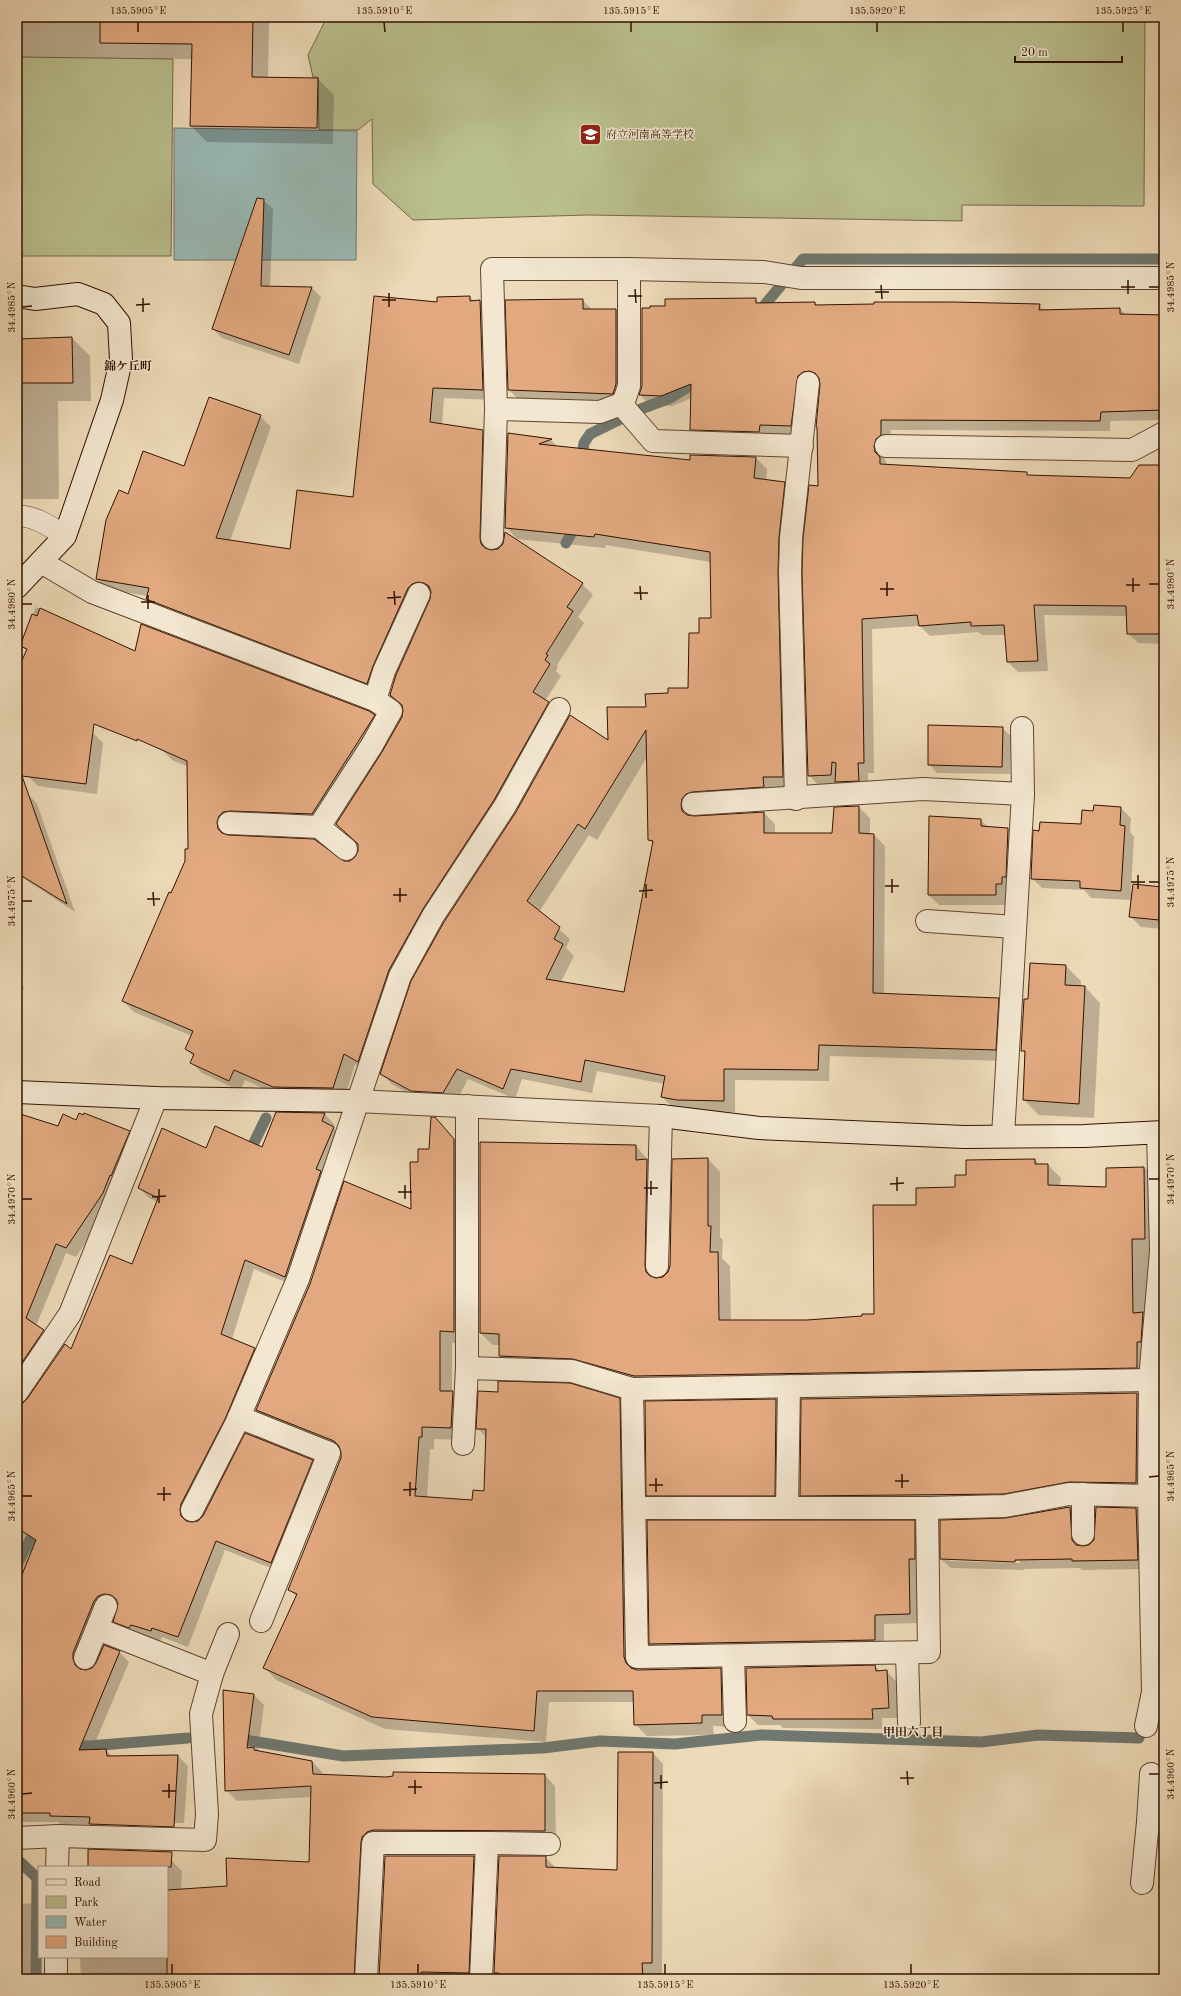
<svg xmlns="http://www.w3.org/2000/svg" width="1181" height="1996" viewBox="0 0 1181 1996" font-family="'Old Standard TT','Noto Serif JP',serif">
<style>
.green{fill:#babf8e;stroke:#766848}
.water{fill:#9abab6;stroke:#70776e}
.shadow{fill:#0003;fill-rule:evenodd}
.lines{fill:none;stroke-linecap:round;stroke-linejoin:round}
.stream{stroke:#70776e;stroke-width:11}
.building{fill:#e2a980;stroke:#311201;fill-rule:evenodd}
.lane-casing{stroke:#60442f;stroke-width:22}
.street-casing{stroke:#60442f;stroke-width:24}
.secondary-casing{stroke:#311201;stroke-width:24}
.lane{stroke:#f3e7d1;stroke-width:21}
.street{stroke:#f3e7d1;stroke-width:22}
.secondary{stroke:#f3e7d1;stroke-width:22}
.ticks{fill:none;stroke:#311201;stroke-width:1.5}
.labels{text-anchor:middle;stroke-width:3;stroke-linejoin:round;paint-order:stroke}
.poi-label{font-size:11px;fill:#311201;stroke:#f3e7d1;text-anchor:start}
.neighbourhood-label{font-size:12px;font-weight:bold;fill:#311201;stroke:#f3e7d1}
.neatline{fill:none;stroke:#311201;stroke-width:1.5}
.ticks-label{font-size:10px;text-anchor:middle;fill:#311201}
</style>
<rect width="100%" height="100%" fill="#eddab8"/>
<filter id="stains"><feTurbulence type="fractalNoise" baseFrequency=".005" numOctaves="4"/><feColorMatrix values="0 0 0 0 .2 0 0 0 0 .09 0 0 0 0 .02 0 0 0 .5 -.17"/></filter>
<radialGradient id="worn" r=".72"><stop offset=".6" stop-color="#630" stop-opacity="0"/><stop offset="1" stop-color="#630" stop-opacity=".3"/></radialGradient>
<g class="green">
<path d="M327,17H1145L1144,206L962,205V221L588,215L413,220L373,184L372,119L358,130H319L318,77H313L308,55Z"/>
<path d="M17,57L173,59L171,256H17Z"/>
</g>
<path class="water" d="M174,128L357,131L356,260H174Z"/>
<g class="shadow">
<path d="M17,17H348V22L269,20L268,78L318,79L334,95L333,144L207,142L191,126L193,59L17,57Z"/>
<path d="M263,200L273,209L270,287L312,288L321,297L299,364L222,338L213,329Z"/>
<path d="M470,297L475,302L480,301L491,312L494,400L444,398L442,425L482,431L493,442L491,552L582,584L593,595L578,617L584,623L557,665L558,667L556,671L561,676L545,701L559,714L433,920L369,1072L355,1064L344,1099L284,1098L245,1080L240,1091L202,1073L191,1062L194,1057L186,1049L192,1036L134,1012L123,1001L186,862L189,850V767L172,760L161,749L17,681V674L27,651L21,645L36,607L135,652L374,716L385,727L323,825L229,827L227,834L228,836L343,862H350L356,858L359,852V845L337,824L383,752L403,717V707L391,695L431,599L432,593L423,594L378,694L158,610L147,599L148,596L108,590L97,579L128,495L184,468L260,416L271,427L230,541L291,550L354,498L438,303V298Z"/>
<path d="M755,299L760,304L815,303L818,306L1039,305L1045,311L1120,309L1126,315L1164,316V420L1110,421V431L891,430V445L883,456L888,466L1026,473L1029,476L1131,479L1164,466V644L1138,643L1128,633V616L1044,615L1048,671L1018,672L1008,662L1006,635H982L978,632L930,636L920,626L872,629L874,773H868V791L819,786L809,775L819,487L818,429L817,427L821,381L813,382L801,436L702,440L691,429L692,398L672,406L650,405L640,395L666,307Z"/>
<path d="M582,300L593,310H616L626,320L623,404L519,400L509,390Z"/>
<path d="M72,338L90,356L91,401H58L59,499H23L21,572H17V340Z"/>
<path d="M509,434L551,440L558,447L691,461V456L756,458L767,469L766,481L784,483L796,494L794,788L693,810L692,817L764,813L775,824V834H833L859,807L870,818V835H874L885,846L884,994L998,999L1010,1010L1007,1061L830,1056L829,1081L735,1080V1112L689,1111L674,1108L662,1097L665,1084L597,1071L592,1093L522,1079L515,1099L468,1079L455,1104L424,1102L393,1085L381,1074L609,742L647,708L669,694L689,689L700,634L712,619L711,562L606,545L605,548L517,539L506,527ZM647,757L649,839L654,844L624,993L561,982L574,956L566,948L570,939L539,912L589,835L597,840Z"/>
<path d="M17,726L93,733L103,743L97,794L38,786L28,776L17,758Z"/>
<path d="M1002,728L1011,736L1010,774L937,773L929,764Z"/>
<path d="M28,794L37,804L75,912L17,874V810Z"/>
<path d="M1095,806L1121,808L1131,818L1130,832L1134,837L1131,891H1133L1134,886L1164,889V929L1141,927L1130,916L1132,900L1091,898L1084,890L1042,888L1032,878L1040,832L1082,825L1094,812Z"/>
<path d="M980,819L989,828L1008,829L1018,839L1012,894H1006V905H939L929,895Z"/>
<path d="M1066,966L1081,981V987H1085L1100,1003L1094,1118L1039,1115L1024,1100L1026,1055L1022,1050L1029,1000Z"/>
<path d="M17,981L24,987L17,1001Z"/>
<path d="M1164,1078V1114L1161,1111Z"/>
<path d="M277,1113L325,1114L334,1124L333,1127L343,1137L295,1286L254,1269L232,1339L255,1348L264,1358L190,1514V1523L199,1522L312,1461L322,1471L281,1572L225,1550L188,1647L162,1637L160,1641L140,1634L139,1637L124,1631L114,1621L119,1604L114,1603L83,1664L82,1670L86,1671L119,1652L129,1662L92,1750H106L113,1757L178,1756L188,1766L184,1823L61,1825L58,1822H17V1405L23,1404L72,1350L133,1265L158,1202L149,1198L139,1188L206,1149L262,1148Z"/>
<path d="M17,1114L59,1127L77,1121L129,1132L139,1141L112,1203L76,1257L66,1253L36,1326L53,1341L17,1394Z"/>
<path d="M446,1130L466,1152V1343H452V1392L465,1404L463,1440L434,1439V1449H430L427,1498L473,1501L485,1492L487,1438L477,1428L619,1399L631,1411L636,1670L720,1669L732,1681L734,1727L713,1726L714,1735L647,1736L635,1724V1702H549L546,1742L385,1729L276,1680L265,1668L297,1597L289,1589L342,1458V1451L269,1422L257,1410L412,1210L419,1163Z"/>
<path d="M636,1146L659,1173L657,1279L664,1278L669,1273L708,1159L720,1172V1237L723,1240L722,1258L730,1266L731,1321H807L863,1317L875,1315L917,1206L956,1188L967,1176L1035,1160L1040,1165H1048L1061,1178L1060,1186L1108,1188L1107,1169L1145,1168L1158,1180L1151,1380L647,1389L512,1369L500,1356V1345H493L480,1333Z"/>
<path d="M1164,1375V1411H1163Z"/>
<path d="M1137,1394L1147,1403L1145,1492L1014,1503L810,1505L801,1495Z"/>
<path d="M776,1400L786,1410L784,1505H657L647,1495Z"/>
<path d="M1070,1508L1079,1517L1081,1547L1090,1545L1136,1509L1145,1518L1147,1569L1082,1570L1080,1568L1024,1569V1570L951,1568L941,1559L1006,1519ZM949,1559L1020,1561V1563L949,1561Z"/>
<path d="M914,1522L924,1531L919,1623L884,1624V1650L660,1654L650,1644Z"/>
<path d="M875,1666L880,1672L886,1671L896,1681L898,1718H882V1729L783,1728L780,1725H758L748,1715Z"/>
<path d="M254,1695L264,1705L258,1752L312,1761L322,1772L323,1776L386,1778L545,1775L555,1786L556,1842L384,1841L364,1979H81L80,1957H167V1867H89V1865L171,1860L182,1871L181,1890L228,1887L310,1863L312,1797L237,1801L226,1790Z"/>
<path d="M653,1753L663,1764L662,1974H652V1979H495L500,1857H545L556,1868L618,1872Z"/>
<path d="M474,1856L484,1867L479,1979H380Z"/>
<path d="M1163,1864H1164V1907L1162,1905L1161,1872H1163Z"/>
<path d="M17,1889L19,1890V1904L39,1903V1946L31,1947L32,1979H17Z"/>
</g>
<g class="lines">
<g class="stream">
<path d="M758,313L803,259H1164"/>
<path d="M581,462L584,443L590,434L641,409L670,398L698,381L702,377"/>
<path d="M566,543L573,530L574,521"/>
<path d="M247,1157L266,1118"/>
<path d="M17,1564L39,1524"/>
<path d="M233,1738L343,1756L543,1748L600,1741L675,1744L761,1735L981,1742L1038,1735L1139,1738"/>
<path d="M66,1745L89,1746L188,1738"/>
<path d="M17,1859L37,1878L36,1979"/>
</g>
</g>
<g class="building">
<path d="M100,17H253L252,77L318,78L317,128L190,126L192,44L100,43Z"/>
<path d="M257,198L264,199L261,286L312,287L289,355L212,329Z"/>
<path d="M374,296L437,302V297L470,296V301L480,300L483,390L433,388L430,422L483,430L480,538L481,544L485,548L491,550L498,549L503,544L505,532L583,583L567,607L573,611L546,654L548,655L545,660L550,664L533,692L549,702L494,800L423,909L389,970L358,1062L344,1054L333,1088L273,1087L234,1070L229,1081L190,1063L194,1054L185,1049L193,1031L122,1001L169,892L171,893L185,861V849H188L187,761L137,739V741L94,724L86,784L22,776L67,904L17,873V776L19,775H17V672L27,649L20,646L32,614L37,616L40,608L135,651L141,624L369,711L375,715L312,814L230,811L223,812L219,816L217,822L218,829L222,833L228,835L314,839L344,861H350L355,857L358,851V844L336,824L382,752L402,717L403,711L402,705L390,695L396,675L430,599L431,592L429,586L424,583L418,582L412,584L408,588L373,666L367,684L146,599L149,588L96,579L106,520L119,490L128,494L143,451L184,466L209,397L261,415L216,538L290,549L297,490L353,497Z"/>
<path d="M756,298V303L815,302V305L874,304V302H953L1040,304L1039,310L1120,308V314L1164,315V410L1101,412L1100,421L881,420V435L876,439L874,446L875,452L880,457V464L1027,472V475L1130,478L1139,465H1164V634H1127L1126,606L1034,605L1038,661L1007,662L1004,625L971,626V622L919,626L917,615L862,619L864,763H858L859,781L835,782L836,763L832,762L831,775L808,776L802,572L803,539L809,485L818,486L817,427H816L820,384L819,378L815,373L809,371L803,372L798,376L791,426L760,425L759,432L690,430L691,384L661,396L639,395L642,386V308H650V306H665V299Z"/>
<path d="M583,299V309H616V384L613,394L508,390L505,300Z"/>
<path d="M72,337L73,383H17V339Z"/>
<path d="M508,433L552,439L539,444L690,460V455L756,457L754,478L785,482L779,537L778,572L783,777H763L764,787L692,792L686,794L682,799L681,805L682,811L687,815L694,816L764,812V833H832L834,807L859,806V833L874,834L873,993L999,998L996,1050L819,1045L818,1070L724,1069V1101L677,1100L661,1097L665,1076L585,1060L581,1082L511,1069L503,1089L457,1069L443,1093L411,1091L380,1074L411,981L444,922L516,812L570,715L608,740L607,707H646L645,694L668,693V688H688L689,633H699V618H711L710,552L595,534L594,537L505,528ZM646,730L648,840L653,841L624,992L546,979L563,944L554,939L560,927L527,901L578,824L585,829Z"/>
<path d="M928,725L1003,727L1002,767L928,765Z"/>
<path d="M1094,805L1121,807L1120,825L1125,826L1121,891L1080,888V881L1031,879L1033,830L1039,831L1040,822L1081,824L1082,810L1093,811Z"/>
<path d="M929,816L981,819V826L1008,828L1006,877H1002V884H996V895H928Z"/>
<path d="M1133,884L1162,887L1159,920L1129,917Z"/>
<path d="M1030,963L1066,965L1065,985L1085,986L1079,1104L1023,1100L1025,1051H1021L1024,999H1028Z"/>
<path d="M276,1112L325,1113L322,1121L334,1127L316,1169L321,1171L285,1277L245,1260L221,1334L255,1348L225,1419L181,1504L180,1510L181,1516L186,1521L192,1522L198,1521L203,1516L245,1433L313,1460L271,1563L216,1541L178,1637L152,1628L151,1631L131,1625L129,1628L113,1622L118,1604L116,1599L111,1595L104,1594L98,1596L94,1601L73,1653V1659L75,1665L80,1669L86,1670L92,1668L96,1663L104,1645L120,1651L79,1750L106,1749L107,1756L178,1755L174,1827L89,1824L90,1817L50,1816V1813H17V1587L36,1540L17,1528V1404L23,1403L27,1399L65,1344L71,1349L110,1255L132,1264L158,1198L138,1188L162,1128L206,1148L215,1126L262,1147Z"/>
<path d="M17,1113L58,1126L63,1114L76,1120L79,1113L83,1115L84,1113L130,1131L111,1176L110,1175L103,1193L66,1248L56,1244L26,1318L44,1330L17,1370Z"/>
<path d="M431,1117H435L454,1139V1332L440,1331V1391H453L451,1428L422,1427V1437H419L415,1496L472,1500L473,1490L484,1491L486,1429H476L478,1391L498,1392V1381L570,1383L620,1398L624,1657L626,1663L631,1668L637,1670L721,1668L722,1715H702V1723L634,1725L633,1691H537L534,1731L372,1717L263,1668L297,1594L288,1590L341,1458V1452L339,1446L334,1441L256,1410L310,1284L344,1181L411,1209L410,1162H418V1149H429Z"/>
<path d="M480,1142L636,1145V1160L647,1159L645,1266L646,1272L650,1276L656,1278L663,1277L668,1272L670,1266L672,1159L708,1158V1226H711L710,1252H718L719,1320H807L862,1316V1314H874L873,1205H916V1188L955,1187V1175H966V1160L1035,1159V1164H1048V1185L1106,1187V1168L1144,1167L1145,1239H1132L1133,1313L1143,1312L1141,1342H1137V1368L634,1376L573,1359L499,1356V1334L480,1333Z"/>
<path d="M1137,1393L1136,1483L1069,1482L1004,1494L800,1496L801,1399Z"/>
<path d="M776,1399L775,1496H646L645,1401Z"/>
<path d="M1070,1507L1072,1540L1076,1545L1083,1546L1089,1545L1094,1540L1096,1507L1136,1508L1138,1560L1072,1561V1559L1015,1560V1562L940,1559V1520L1005,1518Z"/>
<path d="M647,1520H915V1559H909L910,1614L875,1615V1640L649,1644Z"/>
<path d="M875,1665L876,1671L887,1670L889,1708L872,1709L873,1719H773L772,1716L747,1715L746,1668Z"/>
<path d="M223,1690L254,1694L247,1748L254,1747V1750L312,1761L313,1774L386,1777L393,1776V1772L545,1774V1831L373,1830L367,1832L362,1837L361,1842L354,1979H167V1890L227,1886L226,1858L309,1862L311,1786L225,1791Z"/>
<path d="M618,1752H653L652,1963H642L643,1979H499V1973H494L499,1856H546V1867L617,1870Z"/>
<path d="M88,1849L172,1852L171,1867H88Z"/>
<path d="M385,1856H474L469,1973L421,1972V1979H379Z"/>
</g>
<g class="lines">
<defs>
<path id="lane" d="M17,516C34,515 51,527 65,536"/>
<g id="street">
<path d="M621,404L653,441L802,446"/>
<path d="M496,409L600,412L621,404L625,398L629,386V269"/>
<path d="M886,446L1132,450L1164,433"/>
<path d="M492,538L496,409L492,269H629L764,272L801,278H1164"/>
<path d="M41,562L92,592L375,700L391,711L372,745L319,827"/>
<path d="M375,700L384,671L419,594"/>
<path d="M796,799L790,572L791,538L808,383"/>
<path d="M693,804L923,789L1023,794"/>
<path d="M229,823L319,827L346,849"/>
<path d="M927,921L1015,927"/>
<path d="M357,1101L661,1116L657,1266"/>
<path d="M1003,1136L1023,794L1022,728"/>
<path d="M467,1368L572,1371L632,1389L1150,1380"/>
<path d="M632,1389L637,1657L929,1652L927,1508H634"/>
<path d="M17,1392L70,1314L156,1098"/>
<path d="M239,1417L329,1453L261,1621"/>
<path d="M463,1444L467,1368V1106"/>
<path d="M787,1508L789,1386"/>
<path d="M927,1508L1005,1506L1069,1494L1149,1496"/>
<path d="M192,1510L236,1424L298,1279L400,976L433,916L505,806L559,709"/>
<path d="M1083,1534V1494"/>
<path d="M907,1653L909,1722"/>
<path d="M733,1656L735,1721"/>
<path d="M85,1658L106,1606"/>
<path d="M212,1674L228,1634"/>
<path d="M1146,1726L1153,1692L1149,1496L1150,1380L1161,1251L1158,1133"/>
<path d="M1148,1822L1151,1774"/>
<path d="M17,1838L58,1836L205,1840L207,1814L201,1714L212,1674L98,1629"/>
<path d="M487,1843L549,1844"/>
<path d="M57,1867L58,1836"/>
<path d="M1142,1883L1148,1822H1164"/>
<path d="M56,1979V1957"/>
<path d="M366,1979L373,1843H487L481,1979"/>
</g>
<g id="secondary">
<path d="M17,296L35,299L78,294L104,304L119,323L121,360L112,400L65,536L17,587"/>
<path d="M17,1092L156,1098L357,1101"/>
<path d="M661,1116L759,1128L964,1137L1084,1136L1164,1132"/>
</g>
</defs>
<use href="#lane" class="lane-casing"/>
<use href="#street" class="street-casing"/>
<use href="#secondary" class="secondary-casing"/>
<use href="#lane" class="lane"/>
<use href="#street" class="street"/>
<use href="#secondary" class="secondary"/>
</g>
<path class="ticks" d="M138,22V32M384,22L385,32M631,22V32M877,22V32M1123,22V32M1128,280V294M881,285L882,299M1121,287H1135M1149,287H1159M635,289L636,303M875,292H889M389,293V307M628,296H642M143,298V312M382,300H396M136,305L150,304M22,307L32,306M1133,578V592M887,582V596M1149,584H1159M1126,585H1140M640,586L641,600M880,589H894M394,591L395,605M634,593H648M148,595V609M387,598L401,597M141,602H155M22,604H32M1138,875V889M892,879V893M1131,882H1145M1149,882H1159M646,884V898M885,886H899M400,888V902M639,891L653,890M153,892L154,906M393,895H407M147,899H160M22,901H32M897,1177V1191M1149,1179H1159M651,1181V1195M890,1184L904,1183M405,1185V1199M644,1188H658M159,1189V1203M398,1192H412M152,1197L166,1196M22,1199H32M902,1474V1488M1149,1477L1159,1476M656,1478V1492M895,1481H909M410,1482V1496M649,1485H663M164,1487V1501M403,1490L417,1489M157,1494H171M22,1496H32M907,1771L908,1785M1149,1774H1159M661,1775V1789M900,1778H914M415,1780V1794M654,1783L668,1782M169,1784V1798M408,1787H422M162,1791H176M22,1794L32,1793M172,1964V1974M418,1964V1974M665,1964V1974M911,1964V1974"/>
<defs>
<symbol id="school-square" viewBox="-11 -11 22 22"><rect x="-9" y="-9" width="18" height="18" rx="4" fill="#8f2418" stroke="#f3e7d1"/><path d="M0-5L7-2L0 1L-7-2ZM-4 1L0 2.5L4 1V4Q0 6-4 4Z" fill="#fff"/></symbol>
</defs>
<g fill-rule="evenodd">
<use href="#school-square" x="578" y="122" width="25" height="25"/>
</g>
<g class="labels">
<g class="poi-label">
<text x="606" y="138">府立河南高等学校</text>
</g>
<g class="neighbourhood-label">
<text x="128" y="370">錦ケ丘町</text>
<text x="913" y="1736">甲田六丁目</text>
</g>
</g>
<rect width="1181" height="1996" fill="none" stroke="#eddab8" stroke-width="44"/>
<rect x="38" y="1866" width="130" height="92" fill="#f3e7d1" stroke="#a5927e"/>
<rect x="46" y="1879" width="20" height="6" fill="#f3e7d1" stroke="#a5927e"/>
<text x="74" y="1886" font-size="12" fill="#311201">Road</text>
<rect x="46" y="1896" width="20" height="12" fill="#babf8e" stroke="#a5927e"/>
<text x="74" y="1906" font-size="12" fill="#311201">Park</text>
<rect x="46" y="1916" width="20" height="12" fill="#9abab6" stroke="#a5927e"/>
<text x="74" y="1926" font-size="12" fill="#311201">Water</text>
<rect x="46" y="1936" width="20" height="12" fill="#e2a980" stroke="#a5927e"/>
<text x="74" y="1946" font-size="12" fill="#311201">Building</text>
<path d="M1015 56v6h107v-6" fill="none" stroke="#311201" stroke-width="2"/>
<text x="1021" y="56" font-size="12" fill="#311201" stroke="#f3e7d1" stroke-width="3" paint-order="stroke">20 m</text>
<rect x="22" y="22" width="1137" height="1952" class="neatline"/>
<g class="ticks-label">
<text x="138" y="14">135.5905°E</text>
<text x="384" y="14">135.5910°E</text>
<text x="631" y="14">135.5915°E</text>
<text x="877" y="14">135.5920°E</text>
<text x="1123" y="14">135.5925°E</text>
<text transform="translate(1170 287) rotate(-90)" y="4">34.4985°N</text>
<text transform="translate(11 307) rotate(-90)" y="4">34.4985°N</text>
<text transform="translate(1170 584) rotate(-90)" y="4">34.4980°N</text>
<text transform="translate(11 604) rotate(-90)" y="4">34.4980°N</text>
<text transform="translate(1170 882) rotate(-90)" y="4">34.4975°N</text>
<text transform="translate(11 901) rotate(-90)" y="4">34.4975°N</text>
<text transform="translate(1170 1179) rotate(-90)" y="4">34.4970°N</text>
<text transform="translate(11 1199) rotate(-90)" y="4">34.4970°N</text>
<text transform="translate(1170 1476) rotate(-90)" y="4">34.4965°N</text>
<text transform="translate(11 1496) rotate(-90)" y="4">34.4965°N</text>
<text transform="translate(1170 1774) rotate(-90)" y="4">34.4960°N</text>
<text transform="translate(11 1794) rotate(-90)" y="4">34.4960°N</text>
<text x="172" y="1988">135.5905°E</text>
<text x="418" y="1988">135.5910°E</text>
<text x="665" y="1988">135.5915°E</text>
<text x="911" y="1988">135.5920°E</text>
</g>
<rect width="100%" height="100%" filter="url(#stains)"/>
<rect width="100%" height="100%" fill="url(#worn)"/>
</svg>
